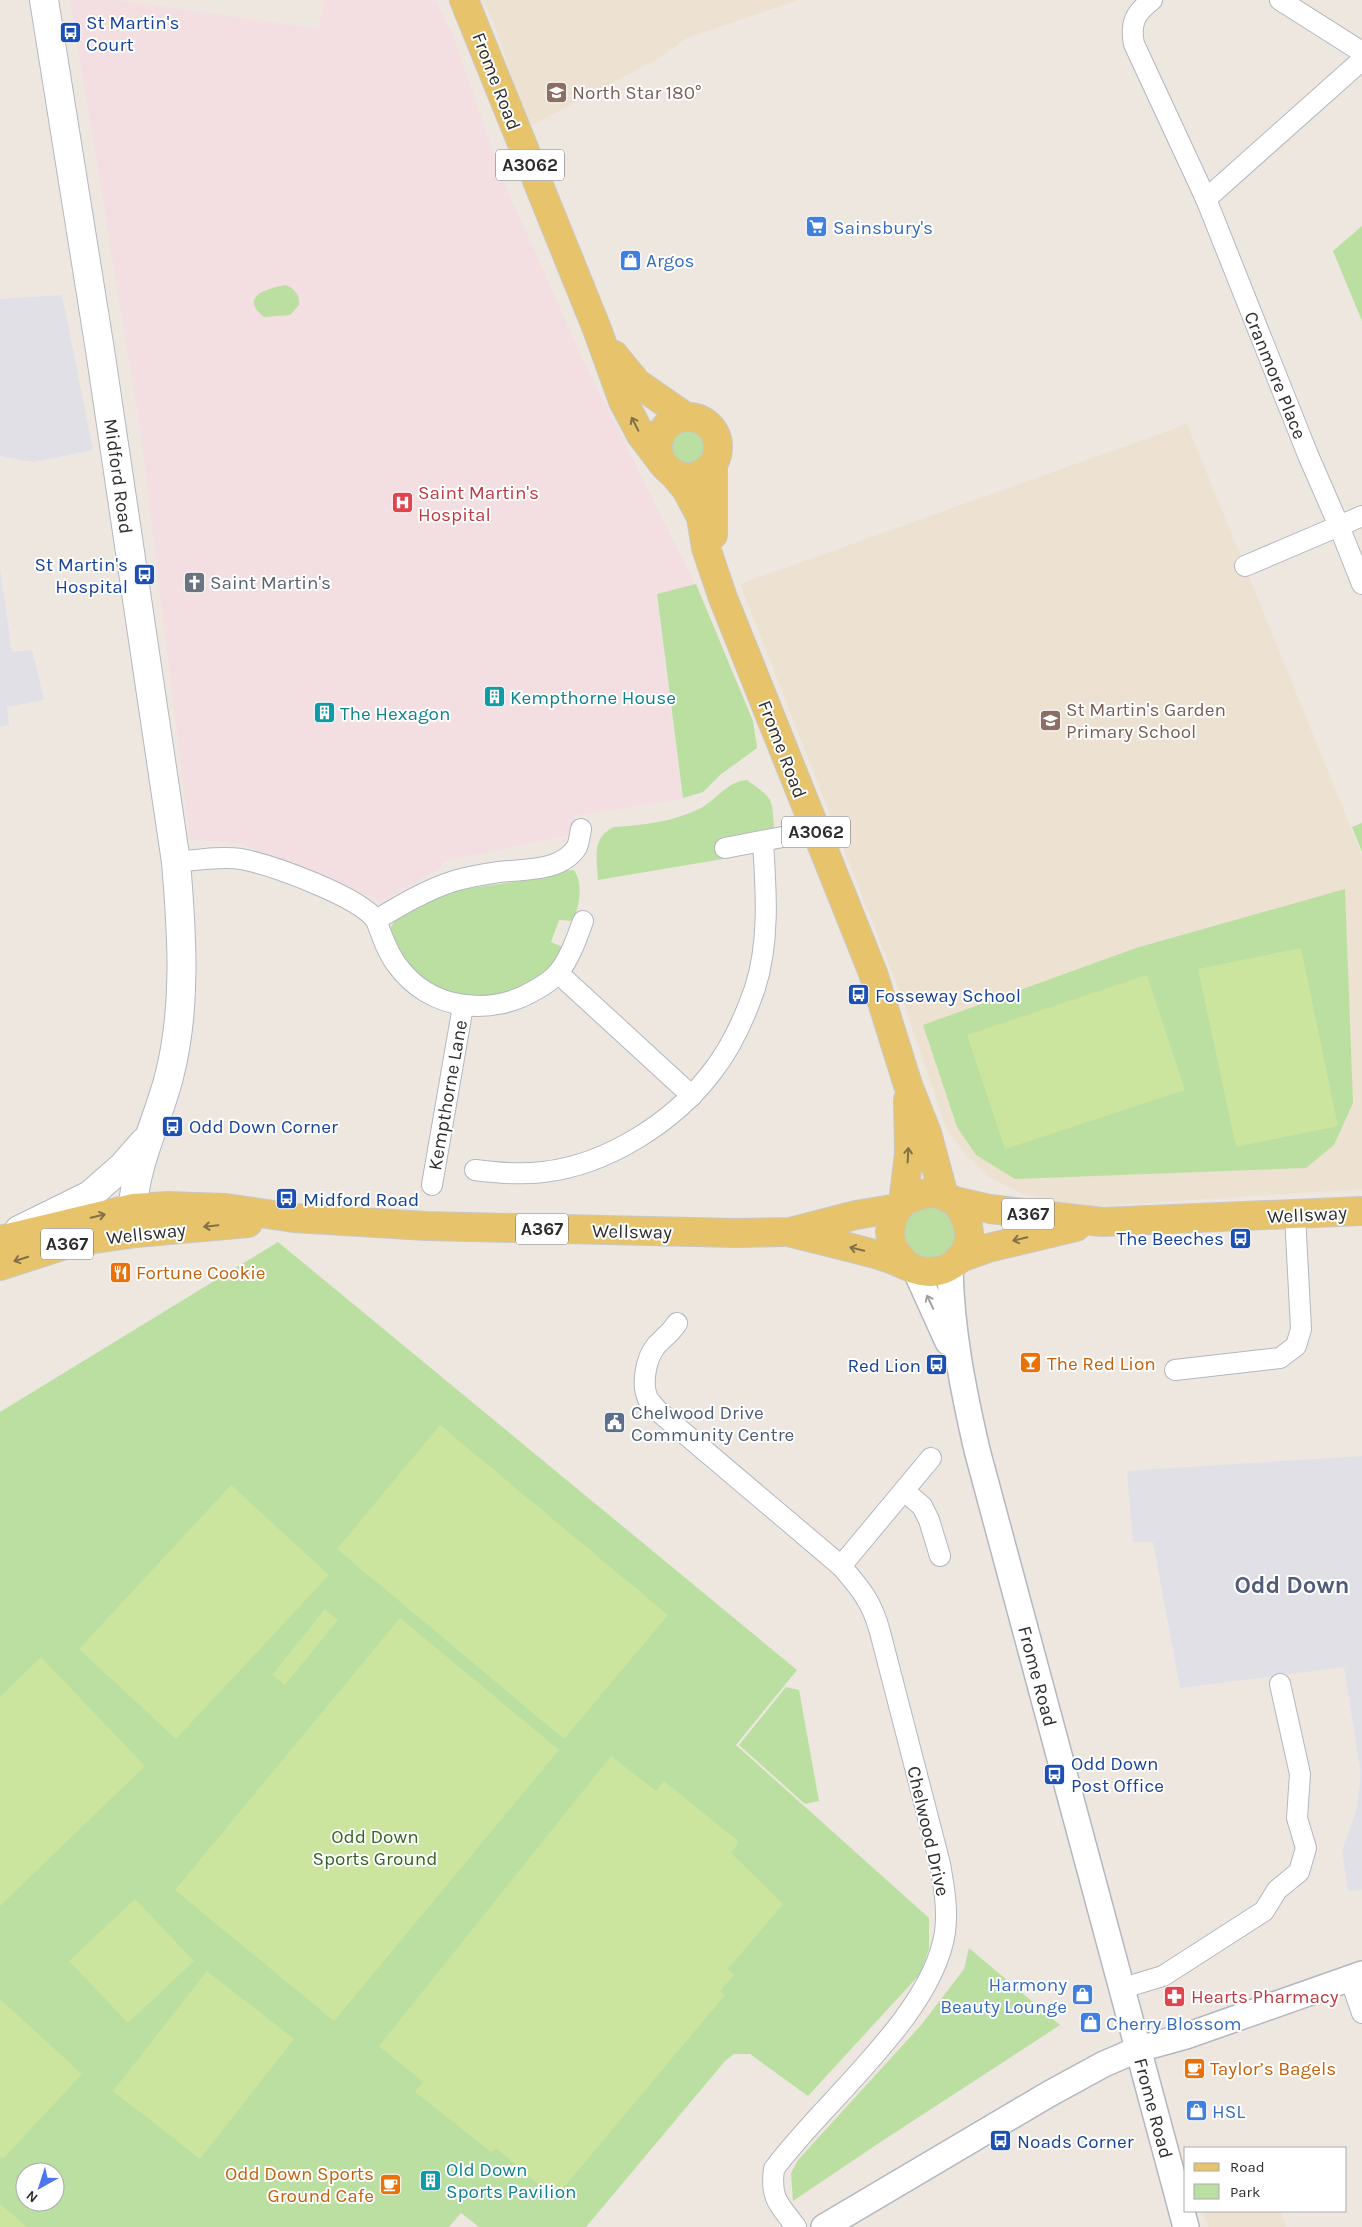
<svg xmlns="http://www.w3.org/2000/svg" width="1362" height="2227" viewBox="0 0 1362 2227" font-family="Karla,sans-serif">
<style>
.industrial{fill:#e1e0e6}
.education{fill:#ede2d1}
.medical{fill:#f3dfe1}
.green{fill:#badfa1;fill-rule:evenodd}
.pitch{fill:#cbe59e}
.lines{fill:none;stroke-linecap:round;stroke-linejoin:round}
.minor-casing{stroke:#b4b7bf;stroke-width:22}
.tertiary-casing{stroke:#b4b7bf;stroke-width:28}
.secondary-casing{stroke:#b4b7bf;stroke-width:30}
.primary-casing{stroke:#c8c8c8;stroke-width:30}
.minor{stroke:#fff;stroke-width:20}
.tertiary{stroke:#fff;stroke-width:25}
.secondary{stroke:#fff;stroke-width:28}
.primary{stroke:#e7c36b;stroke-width:28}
.oneway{stroke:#817049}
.oneway2{stroke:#a0a0a0}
.labels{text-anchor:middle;stroke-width:4;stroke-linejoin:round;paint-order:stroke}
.shield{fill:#fff;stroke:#6c6c6c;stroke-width:1}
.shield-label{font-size:18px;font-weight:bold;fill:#2d2d2d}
.transit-label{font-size:19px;fill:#164399;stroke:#fff;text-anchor:start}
.street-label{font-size:19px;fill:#2d2d2d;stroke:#fff}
.education-label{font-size:19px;fill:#785e54;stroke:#fff;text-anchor:start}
.shop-label{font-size:19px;fill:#366cbe;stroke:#fff;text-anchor:start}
.health-label{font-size:19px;fill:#be3a42;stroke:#fff;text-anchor:start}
.worship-label{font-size:19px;fill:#5b616d;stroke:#fff;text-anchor:start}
.culture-label{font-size:19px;fill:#0d838f;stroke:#fff;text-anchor:start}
.food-label{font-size:19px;fill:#c56008;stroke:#fff;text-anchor:start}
.service-label{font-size:19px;fill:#4e5e75;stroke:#fff;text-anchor:start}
.park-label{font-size:19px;fill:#336620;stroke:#fff}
.district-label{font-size:24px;font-weight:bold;fill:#505a7b;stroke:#fff}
</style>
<rect width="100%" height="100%" fill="#ede7e0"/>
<g class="industrial">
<path d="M62,295L93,450L33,462L0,456V299Z"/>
<path d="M0,568L12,652L32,650L44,700L7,707L9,725L0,727Z"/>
<path d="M1362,1456V1890L1348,1891L1342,1851L1356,1811L1361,1775L1344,1667L1180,1688L1153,1542H1133L1127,1471Z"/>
</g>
<g class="education">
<path d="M482,0H798L687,38L659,58L529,127L493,21Z"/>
<path d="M1187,424L1362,855V1189L1085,1207L1056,1204L1019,1192L989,1177L967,1156L947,1130L899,990L740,584Z"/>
<path d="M1203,2211H1281L1286,2227H1208Z"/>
</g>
<path class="medical" d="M70,0H115L319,29L324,0H436L453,35L503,180L583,359L696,585L656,594L682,799L574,816V834L442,862L441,868L380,901L238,843L190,840L139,421Z"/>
<g class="green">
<path d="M1362,226V321L1333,251Z"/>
<path d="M286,285C295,289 300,295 299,305L290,315L264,317C238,296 268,288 286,285Z"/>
<circle cx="688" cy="447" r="18"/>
<path d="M696,584L753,721L757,748L720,775L703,792L683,798L657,594Z"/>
<path d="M747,780C772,799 772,795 774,828L719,838L723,859L598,880C597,859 591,838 614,827C644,825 673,822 701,808C717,799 728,781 747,780Z"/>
<path d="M1362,823V852L1352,827Z"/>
<path d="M574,870C584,886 579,903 574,921L559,920L551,942L565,948L554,965L535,982L496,999L441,992L406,967L389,939L390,928L396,919L449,891L542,878L560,871Z"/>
<path d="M1345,889L1353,1103L1334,1145L1306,1168L1015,1179L976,1155L957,1127L923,1025L1136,948Z"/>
<path d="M938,1204L959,1222L955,1250L929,1261C901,1249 896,1235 914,1210Z"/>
<path d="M278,1242L797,1670L736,1745L929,1918V1949L920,1974L808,2096L750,2054H734L725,2061L586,2227H479L461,2213L449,2227H0V1412ZM25,2172H55V2202H25Z"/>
<path d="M786,1687L799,1690L819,1801L805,1804L739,1745Z"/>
<path d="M969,1948L1060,2025L879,2143L793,2201L791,2173L798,2160L922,2024L964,1969Z"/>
</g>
<g class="pitch">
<path d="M1301,948L1338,1126L1236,1147L1198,969Z"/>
<path d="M1147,975L1185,1090L1005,1149L967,1035Z"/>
<path d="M440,1425L668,1615L564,1739L337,1549Z"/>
<path d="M231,1485L329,1575L176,1739L79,1649Z"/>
<path d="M325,1609L338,1620L285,1685L272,1675Z"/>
<path d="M400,1618L559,1750L334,2021L175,1890Z"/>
<path d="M41,1657L145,1766L0,1906V1697Z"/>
<path d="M611,1756L656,1791L664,1781L739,1842L731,1853L783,1904L728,1969L734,1975L720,1991L725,1995L555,2198L496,2148L491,2152L415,2092L423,2082L379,2046Z"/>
<path d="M135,1899L194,1961L128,2023L69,1961Z"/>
<path d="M207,1971L294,2039L200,2159L113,2091Z"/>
<path d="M0,1999L82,2074L3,2159L0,2157Z"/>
<path d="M0,2204L27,2227H0Z"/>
</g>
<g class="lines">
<defs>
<g id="minor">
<path d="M1152,0C1135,13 1130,23 1134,44L1206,199L1308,455L1339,526L1362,516"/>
<path d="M1280,0L1362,52"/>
<path d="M1206,199L1362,60"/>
<path d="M1245,566L1339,526L1362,584"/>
<path d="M725,848L793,835"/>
<path d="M176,862C196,860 221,856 241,859C272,865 358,896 376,920C401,905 426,890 454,881C468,877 485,874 499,872C524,869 561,872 577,847C579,842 580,834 581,829"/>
<path d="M376,920C382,936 387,952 397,965C430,1011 492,1017 537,989C544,985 553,979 558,973C570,958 577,938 583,921"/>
<path d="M558,973L692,1096"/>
<path d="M475,1170C498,1173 521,1175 543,1172C607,1165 674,1122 712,1072C731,1048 745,1017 755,988C770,941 766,890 763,842"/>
<path d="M432,1185L463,1006"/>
<path d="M677,1323C671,1333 663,1338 656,1346C646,1358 641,1384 648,1399C651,1403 655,1407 658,1411L841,1566C861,1589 872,1602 880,1632L940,1864C944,1887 948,1909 945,1932C933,2015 823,2102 774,2169C770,2199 779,2204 796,2227"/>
<path d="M1175,1370L1280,1358L1296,1346L1301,1329L1295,1215"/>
<path d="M904,1491L922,1506L929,1520L940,1556"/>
<path d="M841,1566L931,1458"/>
<path d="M1350,1978L1362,2013"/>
<path d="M1123,1988L1163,1976L1264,1911L1277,1890L1299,1872L1306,1848L1297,1818L1300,1774L1280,1684"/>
</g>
<g id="tertiary">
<path d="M950,1267C951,1329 963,1389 977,1450L1186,2227"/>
<path d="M915,1269L948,1342"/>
<path d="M824,2227L1049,2094L1104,2064L1139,2049L1186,2036L1362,1974"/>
</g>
<g id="secondary">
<path d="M44,0L100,350L176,862C182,934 187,1007 169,1077C158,1120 135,1164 133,1208"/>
<path d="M19,1230L90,1195L123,1166L144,1142"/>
</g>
<g id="primary">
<path d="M464,0L597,329L623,401L641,435L663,464"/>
<path d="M614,355L637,383L686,417"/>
<circle cx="688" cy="447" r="30"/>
<path d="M713,464V535"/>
<path d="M671,471L686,489L701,517L706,548L723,598L873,973L908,1085L927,1133L944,1196"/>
<path d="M903,1203L909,1154L908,1100"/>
<path d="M792,1233C823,1241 854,1248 885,1257C900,1261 915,1273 931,1272C947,1271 961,1261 967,1247C973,1230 965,1214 955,1201"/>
<path d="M0,1240L133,1208L168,1206L226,1208L294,1218L426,1226L736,1233L790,1232L856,1215L898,1208"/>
<path d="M960,1258L988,1248L1076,1227"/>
<path d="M904,1262L892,1247L890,1232L892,1219L898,1208L906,1200L927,1193L939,1194L955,1201L990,1209L1102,1222L1362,1211"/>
<path d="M0,1266L74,1242L136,1233L248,1223"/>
</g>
</defs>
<use href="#minor" class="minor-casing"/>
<use href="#tertiary" class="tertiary-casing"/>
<use href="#secondary" class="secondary-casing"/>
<use href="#primary" class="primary-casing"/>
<use href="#minor" class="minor"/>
<use href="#tertiary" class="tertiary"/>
<use href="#secondary" class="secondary"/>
<use href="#primary" class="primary"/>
</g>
<defs><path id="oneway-shaft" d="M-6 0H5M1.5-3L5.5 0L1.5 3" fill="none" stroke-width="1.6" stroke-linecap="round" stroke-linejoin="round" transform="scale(1.25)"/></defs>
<g class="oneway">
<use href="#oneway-shaft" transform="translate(635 424) rotate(-117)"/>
<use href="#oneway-shaft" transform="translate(908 1155) rotate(-87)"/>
<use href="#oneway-shaft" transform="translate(98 1216) rotate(-13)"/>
<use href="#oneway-shaft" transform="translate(211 1226) rotate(174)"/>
<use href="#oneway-shaft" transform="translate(1020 1239) rotate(166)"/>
<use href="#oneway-shaft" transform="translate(857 1249) rotate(-166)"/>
<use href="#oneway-shaft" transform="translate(21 1259) rotate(162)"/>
</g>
<use class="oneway2" href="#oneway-shaft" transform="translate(930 1302) rotate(-115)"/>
<defs>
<symbol id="bus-square" viewBox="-11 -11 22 22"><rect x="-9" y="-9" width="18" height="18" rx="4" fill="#1a4fb4" stroke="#fff"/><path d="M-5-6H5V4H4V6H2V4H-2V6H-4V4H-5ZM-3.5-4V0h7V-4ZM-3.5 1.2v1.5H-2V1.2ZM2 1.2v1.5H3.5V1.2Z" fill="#fff"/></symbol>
<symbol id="school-square" viewBox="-11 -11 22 22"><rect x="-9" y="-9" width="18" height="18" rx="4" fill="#8d6e63" stroke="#fff"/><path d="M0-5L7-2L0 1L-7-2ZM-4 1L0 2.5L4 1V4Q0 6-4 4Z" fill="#fff"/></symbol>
<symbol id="supermarket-square" viewBox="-11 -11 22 22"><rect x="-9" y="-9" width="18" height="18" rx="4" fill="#3f7fe0" stroke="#fff"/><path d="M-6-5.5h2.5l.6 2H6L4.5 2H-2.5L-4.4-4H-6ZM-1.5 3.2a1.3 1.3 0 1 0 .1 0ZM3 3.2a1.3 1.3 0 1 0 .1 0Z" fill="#fff"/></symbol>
<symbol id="shop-square" viewBox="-11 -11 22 22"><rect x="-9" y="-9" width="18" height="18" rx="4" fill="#3f7fe0" stroke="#fff"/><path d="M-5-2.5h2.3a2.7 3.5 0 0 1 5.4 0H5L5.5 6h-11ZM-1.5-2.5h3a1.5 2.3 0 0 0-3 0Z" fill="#fff"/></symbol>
<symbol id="hospital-square" viewBox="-11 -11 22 22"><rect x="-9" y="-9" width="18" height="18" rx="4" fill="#e0444e" stroke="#fff"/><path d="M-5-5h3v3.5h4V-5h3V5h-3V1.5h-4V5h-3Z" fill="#fff"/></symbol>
<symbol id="church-square" viewBox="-11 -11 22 22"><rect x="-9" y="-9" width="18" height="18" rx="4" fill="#6b7280" stroke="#fff"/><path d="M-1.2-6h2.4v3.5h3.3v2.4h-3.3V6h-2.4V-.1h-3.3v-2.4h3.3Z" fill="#fff"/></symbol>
<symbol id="building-square" viewBox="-11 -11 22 22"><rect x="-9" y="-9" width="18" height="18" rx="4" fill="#0f9aa8" stroke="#fff"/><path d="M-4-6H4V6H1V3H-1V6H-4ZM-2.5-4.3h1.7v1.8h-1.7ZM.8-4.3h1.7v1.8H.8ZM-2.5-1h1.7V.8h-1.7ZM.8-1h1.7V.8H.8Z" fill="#fff"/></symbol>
<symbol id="restaurant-square" viewBox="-11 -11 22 22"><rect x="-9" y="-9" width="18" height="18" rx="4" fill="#e8710a" stroke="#fff"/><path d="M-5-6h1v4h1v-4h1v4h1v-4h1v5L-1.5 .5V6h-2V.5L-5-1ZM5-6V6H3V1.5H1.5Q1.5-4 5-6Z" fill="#fff"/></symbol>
<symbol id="bar-square" viewBox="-11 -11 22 22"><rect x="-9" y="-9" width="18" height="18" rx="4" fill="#e8710a" stroke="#fff"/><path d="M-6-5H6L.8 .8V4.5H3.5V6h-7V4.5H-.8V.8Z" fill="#fff"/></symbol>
<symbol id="civic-square" viewBox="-11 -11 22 22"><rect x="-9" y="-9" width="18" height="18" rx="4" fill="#5c6f8a" stroke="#fff"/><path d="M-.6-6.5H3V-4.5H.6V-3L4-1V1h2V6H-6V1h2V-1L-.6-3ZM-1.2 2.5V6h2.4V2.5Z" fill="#fff"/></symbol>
<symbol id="pharmacy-square" viewBox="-11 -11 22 22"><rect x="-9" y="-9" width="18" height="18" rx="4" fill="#e0444e" stroke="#fff"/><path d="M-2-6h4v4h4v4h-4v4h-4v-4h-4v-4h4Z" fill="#fff"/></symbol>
<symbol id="cafe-square" viewBox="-11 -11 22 22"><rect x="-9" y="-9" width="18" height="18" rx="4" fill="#e8710a" stroke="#fff"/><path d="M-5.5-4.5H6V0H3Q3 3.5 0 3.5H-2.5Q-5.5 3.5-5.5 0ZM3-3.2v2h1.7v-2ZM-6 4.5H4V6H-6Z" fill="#fff"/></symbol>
</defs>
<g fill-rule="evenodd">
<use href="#bus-square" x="58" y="20" width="25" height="25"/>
<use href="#school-square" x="544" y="80" width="25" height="25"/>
<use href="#supermarket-square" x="804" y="214" width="25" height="25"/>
<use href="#shop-square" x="618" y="248" width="25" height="25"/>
<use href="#hospital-square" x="390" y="490" width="25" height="25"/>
<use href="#bus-square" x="132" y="562" width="25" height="25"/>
<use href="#church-square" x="182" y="570" width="25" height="25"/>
<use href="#building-square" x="482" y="684" width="25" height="25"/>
<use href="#building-square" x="312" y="700" width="25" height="25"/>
<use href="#school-square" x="1038" y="708" width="25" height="25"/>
<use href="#bus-square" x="846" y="982" width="25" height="25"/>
<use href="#bus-square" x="160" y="1114" width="25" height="25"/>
<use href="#bus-square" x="274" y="1186" width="25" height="25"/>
<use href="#bus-square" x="1228" y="1226" width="25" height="25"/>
<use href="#restaurant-square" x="108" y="1260" width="25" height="25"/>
<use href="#bar-square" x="1018" y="1350" width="25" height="25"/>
<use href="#bus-square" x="924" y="1352" width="25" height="25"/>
<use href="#civic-square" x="602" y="1410" width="25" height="25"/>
<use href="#bus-square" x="1042" y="1762" width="25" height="25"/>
<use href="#shop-square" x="1070" y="1982" width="25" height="25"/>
<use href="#pharmacy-square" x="1162" y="1984" width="25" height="25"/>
<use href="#shop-square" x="1078" y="2010" width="25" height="25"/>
<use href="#cafe-square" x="1182" y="2056" width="25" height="25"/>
<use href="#shop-square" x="1184" y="2098" width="25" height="25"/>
<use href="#bus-square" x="988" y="2128" width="25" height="25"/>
<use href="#building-square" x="418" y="2168" width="25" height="25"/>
<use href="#cafe-square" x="378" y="2172" width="25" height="25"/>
</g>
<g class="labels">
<g class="shield">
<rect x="496" y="149.5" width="68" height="31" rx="4"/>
<rect x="782" y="816.5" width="68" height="31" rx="4"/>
<rect x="1002" y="1198.5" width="52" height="31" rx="4"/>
<rect x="516" y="1213.5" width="52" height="31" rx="4"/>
<rect x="41" y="1228.5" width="52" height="31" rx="4"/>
</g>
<g class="shield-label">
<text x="530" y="171">A3062</text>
<text x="816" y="838">A3062</text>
<text x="1028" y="1220">A367</text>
<text x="542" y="1235">A367</text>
<text x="67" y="1250">A367</text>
</g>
<g class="transit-label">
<text x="86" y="29">St Martin's<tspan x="86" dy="22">Court</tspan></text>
<text x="128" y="571" text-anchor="end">St Martin's<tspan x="128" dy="22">Hospital</tspan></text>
<text x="875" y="1002">Fosseway School</text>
<text x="189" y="1133">Odd Down Corner</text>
<text x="303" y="1206">Midford Road</text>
<text x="1224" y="1245" text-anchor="end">The Beeches</text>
<text x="921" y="1372" text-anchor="end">Red Lion</text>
<text x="1071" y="1770">Odd Down<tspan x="1071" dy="22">Post Office</tspan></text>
<text x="1017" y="2148">Noads Corner</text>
</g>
<g class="street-label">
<text transform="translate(497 81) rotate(69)" y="7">Frome Road</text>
<text transform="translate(1276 375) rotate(68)" y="7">Cranmore Place</text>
<text transform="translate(119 476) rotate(82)" y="7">Midford Road</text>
<text transform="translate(783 749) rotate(69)" y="7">Frome Road</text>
<text transform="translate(447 1095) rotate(-80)" y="7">Kempthorne Lane</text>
<text transform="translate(1307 1214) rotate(-3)" y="7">Wellsway</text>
<text transform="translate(632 1231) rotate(1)" y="7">Wellsway</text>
<text transform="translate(146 1233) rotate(-6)" y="7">Wellsway</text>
<text transform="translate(1038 1676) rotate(75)" y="7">Frome Road</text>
<text transform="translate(929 1831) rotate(77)" y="7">Chelwood Drive</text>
<text transform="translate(1154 2108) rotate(75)" y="7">Frome Road</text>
</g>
<g class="education-label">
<text x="572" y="99">North Star 180°</text>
<text x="1066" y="716">St Martin's Garden<tspan x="1066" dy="22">Primary School</tspan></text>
</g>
<g class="shop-label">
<text x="833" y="234">Sainsbury's</text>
<text x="646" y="267">Argos</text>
<text x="1067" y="1991" text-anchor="end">Harmony<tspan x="1067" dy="22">Beauty Lounge</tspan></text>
<text x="1106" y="2030">Cherry Blossom</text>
<text x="1212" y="2118">HSL</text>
</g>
<g class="health-label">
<text x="418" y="499">Saint Martin's<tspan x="418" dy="22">Hospital</tspan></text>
<text x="1191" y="2003">Hearts Pharmacy</text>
</g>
<g class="worship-label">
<text x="210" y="589">Saint Martin's</text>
</g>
<g class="culture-label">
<text x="510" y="704">Kempthorne House</text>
<text x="340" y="720">The Hexagon</text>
<text x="446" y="2176">Old Down<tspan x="446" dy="22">Sports Pavilion</tspan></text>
</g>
<g class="food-label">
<text x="136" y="1279">Fortune Cookie</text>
<text x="1047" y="1370">The Red Lion</text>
<text x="1210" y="2075">Taylor’s Bagels</text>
<text x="374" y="2180" text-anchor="end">Odd Down Sports<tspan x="374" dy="22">Ground Cafe</tspan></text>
</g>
<g class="service-label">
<text x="631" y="1419">Chelwood Drive<tspan x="631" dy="22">Community Centre</tspan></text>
</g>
<g class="park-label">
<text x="375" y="1843">Odd Down<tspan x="375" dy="22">Sports Ground</tspan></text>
</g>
<g class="district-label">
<text x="1292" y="1593">Odd Down</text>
</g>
</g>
<rect x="1184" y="2147" width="162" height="65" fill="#ffffff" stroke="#ababab"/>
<rect x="1194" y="2163" width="25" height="8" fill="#e7c36b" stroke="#ababab"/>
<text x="1230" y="2172" font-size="15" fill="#2d2d2d">Road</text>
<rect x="1194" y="2184" width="25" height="15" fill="#badfa1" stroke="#ababab"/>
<text x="1230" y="2197" font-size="15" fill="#2d2d2d">Park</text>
<g transform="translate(40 2187) rotate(219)"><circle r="24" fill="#ffffff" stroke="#ababab"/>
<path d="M0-4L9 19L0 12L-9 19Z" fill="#4d75ed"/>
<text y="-8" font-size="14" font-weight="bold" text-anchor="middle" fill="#2d2d2d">N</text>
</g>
</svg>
